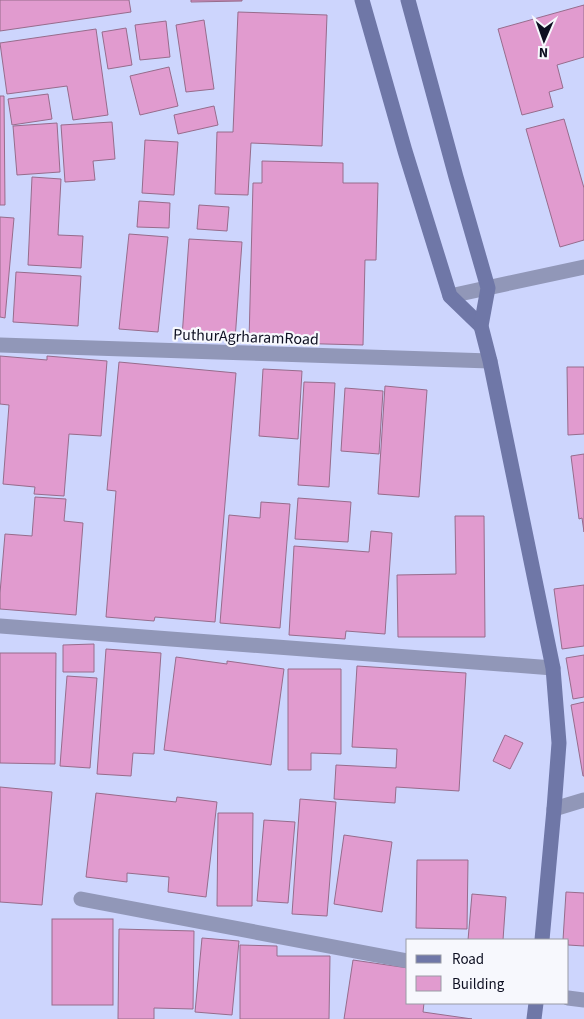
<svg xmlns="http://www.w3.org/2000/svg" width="584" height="1019" viewBox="0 0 584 1019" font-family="'Source Sans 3',sans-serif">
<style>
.building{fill:#e19bcf;stroke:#976c8c}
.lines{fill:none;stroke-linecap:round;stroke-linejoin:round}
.minor{stroke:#9197b8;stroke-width:15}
.secondary{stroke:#6f77a7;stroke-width:15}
.labels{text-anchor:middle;stroke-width:4.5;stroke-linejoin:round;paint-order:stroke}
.street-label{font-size:16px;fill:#0d0f21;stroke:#f7f8fd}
</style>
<rect width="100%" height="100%" fill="#cdd5fd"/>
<g class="building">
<path d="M0,0H129L131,12L0,31Z"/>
<path d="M191,0H242V1L191,2Z"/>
<path d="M584,5V57L557,65L563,88L549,92L553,107L522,115L498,29Z"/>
<path d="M238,12L327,15L322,146L251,143L248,195L215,194L217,132H233Z"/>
<path d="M204,20L214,89L186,92L176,25Z"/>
<path d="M166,21L170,57L140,60L135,25Z"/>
<path d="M126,28L132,65L108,69L102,32Z"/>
<path d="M96,29L108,115L73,120L67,86L7,94L0,43Z"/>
<path d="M169,67L178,106L140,115L130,76Z"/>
<path d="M48,94L52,119L12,125L8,99Z"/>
<path d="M0,96H4L5,205H0Z"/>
<path d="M214,106L218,125L178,134L174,115Z"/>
<path d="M564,119L584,188V240L560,247L526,129Z"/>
<path d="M112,122L115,159L93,161L95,180L65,182L61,125Z"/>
<path d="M57,123L60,172L17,175L13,126Z"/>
<path d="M145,140L178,142L174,195L142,193Z"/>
<path d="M262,161L343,163V183H378L376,260H365L363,345L249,342L253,183H262Z"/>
<path d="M32,177L61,179L58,235L83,236L81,268L28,265Z"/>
<path d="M139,201L170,203L169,228L137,227Z"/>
<path d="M199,205L229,207L227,231L197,229Z"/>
<path d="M0,217L14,218L5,318L0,317Z"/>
<path d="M129,234L168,237L158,332L119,329Z"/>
<path d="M189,239L242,242L235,340L182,337Z"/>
<path d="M16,272L81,276L78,326L13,322Z"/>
<path d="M0,356L47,360V356L107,361L101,436L69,434L64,496L34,494L35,487L3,484L9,405L0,404Z"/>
<path d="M119,362L236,373L215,622L155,617L154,621L106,617L116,491L107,490Z"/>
<path d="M567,367H584V434L568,435Z"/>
<path d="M263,369L302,371L298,439L259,436Z"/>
<path d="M304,382L335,383L329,487L298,485Z"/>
<path d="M385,386L427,390L419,497L378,494Z"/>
<path d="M345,388L383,391L379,454L341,451Z"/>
<path d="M584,454V532L582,518L579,519L571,456Z"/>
<path d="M35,497L66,499L64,521L83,523L76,615L0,609V593L5,534L32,536Z"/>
<path d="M298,498L351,502L348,542L295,539Z"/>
<path d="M261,502L290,504L280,628L220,623L229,515L260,518Z"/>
<path d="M455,516H484L485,637H398L397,575L456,574Z"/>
<path d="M371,531L392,533L385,634L346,631L345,639L289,635L294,546L369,552Z"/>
<path d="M584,585V646L562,649L554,589Z"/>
<path d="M94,644V672H63V645Z"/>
<path d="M106,649L161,653L154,754L133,753L131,776L97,774Z"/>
<path d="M0,653H56L55,764L0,763Z"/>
<path d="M584,655V697L573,699L566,658Z"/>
<path d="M176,657L227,664V661L284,669L271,765L164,750Z"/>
<path d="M357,666L466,673L459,791L396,787L395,803L334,799L336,765L396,768L397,749L352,747Z"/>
<path d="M288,669H341V754L311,753V770H288Z"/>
<path d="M67,676L97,678L90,768L60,766Z"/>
<path d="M584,702V776H583L571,705Z"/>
<path d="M505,735L523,743L510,769L493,761Z"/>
<path d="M0,787L52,792L42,905L0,902Z"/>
<path d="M96,793L176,802L177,797L217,802L206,897L168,892L169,877L127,873V882L86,877Z"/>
<path d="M300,799L336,802L327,916L292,914Z"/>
<path d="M218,813H253L252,906H217Z"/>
<path d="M264,820L295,822L288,903L257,901Z"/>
<path d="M344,835L392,842L382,912L334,904Z"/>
<path d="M417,860H468L467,929L416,928Z"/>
<path d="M566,892L584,893V946L568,945V940H563Z"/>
<path d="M472,894L506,897L503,940H468Z"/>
<rect x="52" y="919" width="61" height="86"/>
<path d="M119,929L194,931L193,1009L154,1008V1019H118Z"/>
<path d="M202,938L239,941L232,1015L195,1012Z"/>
<path d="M240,945L277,946V956H330L329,1019H240Z"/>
<path d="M353,960L408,968V1003H424L423,1012L472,1019H344Z"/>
</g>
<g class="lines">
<g class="minor">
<path d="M450,296L584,267"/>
<path d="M0,345L490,361"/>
<path d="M0,626L553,668"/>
<path d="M554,809L584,800"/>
<path d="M81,899L408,961"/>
<path d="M568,998L584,1000"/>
</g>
<g class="secondary">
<path d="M362,0L405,151L450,296L481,326"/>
<path d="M408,0L456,177L488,288L481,326L490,361L553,668L559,743L554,809L542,940"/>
<path d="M534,1019L536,1003"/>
</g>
</g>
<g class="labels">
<g class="street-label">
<text transform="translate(246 336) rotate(2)" y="6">PuthurAgrharamRoad</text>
</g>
</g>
<rect x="406" y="939" width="162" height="65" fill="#f7f8fd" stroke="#999ba5"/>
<rect x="416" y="955" width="25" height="8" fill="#6f77a7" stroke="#999ba5"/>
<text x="452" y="964" font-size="15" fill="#0d0f21">Road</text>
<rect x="416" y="976" width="25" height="15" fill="#e19bcf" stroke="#999ba5"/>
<text x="452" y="989" font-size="15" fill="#0d0f21">Building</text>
<g transform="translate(544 40) rotate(182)" stroke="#f7f8fd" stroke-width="4" paint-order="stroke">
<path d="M0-4L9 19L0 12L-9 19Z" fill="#0d0f21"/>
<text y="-8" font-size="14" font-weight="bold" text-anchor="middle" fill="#0d0f21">N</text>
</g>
</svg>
